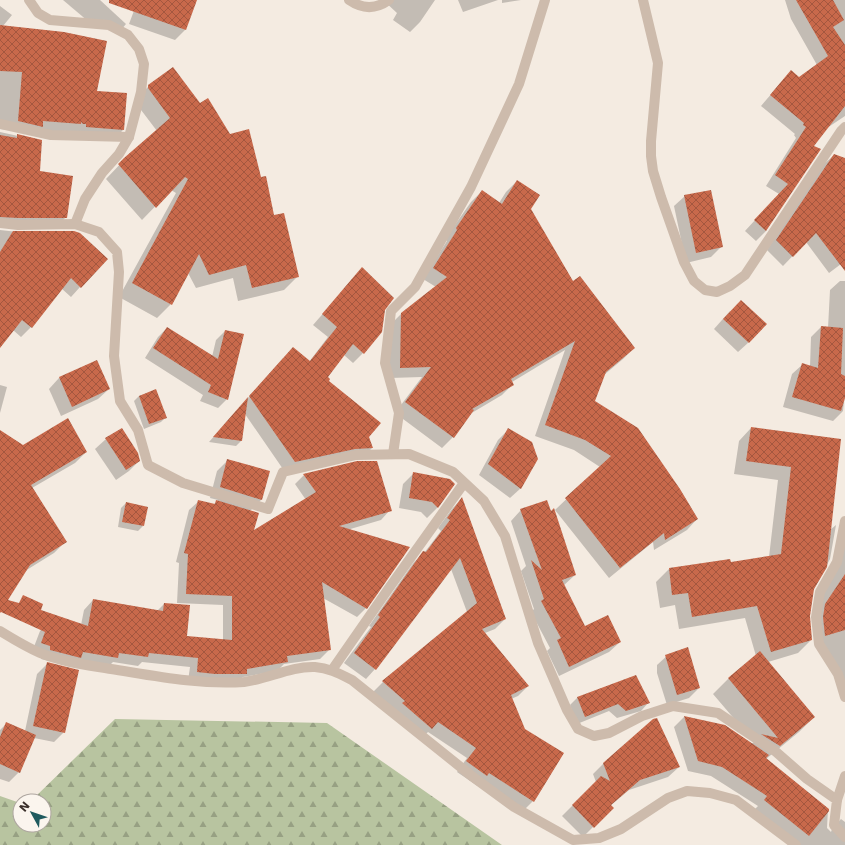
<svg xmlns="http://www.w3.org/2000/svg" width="845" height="845" viewBox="0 0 845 845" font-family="'DejaVu Sans',sans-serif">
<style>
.forest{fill:url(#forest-firs)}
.shadow{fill:#0003}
.building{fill:url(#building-cross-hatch)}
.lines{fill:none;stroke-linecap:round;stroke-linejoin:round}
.minor{stroke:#cdbbac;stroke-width:10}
</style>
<defs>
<pattern id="forest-firs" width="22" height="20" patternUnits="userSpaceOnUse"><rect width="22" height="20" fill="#b8c4a0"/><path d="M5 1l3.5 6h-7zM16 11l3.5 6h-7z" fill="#97a083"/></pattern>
<pattern id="building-cross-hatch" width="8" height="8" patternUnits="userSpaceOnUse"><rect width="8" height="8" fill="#c8694b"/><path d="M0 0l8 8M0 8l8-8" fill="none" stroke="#a4573f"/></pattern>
</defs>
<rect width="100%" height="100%" fill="#f4ebe1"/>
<path class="forest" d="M115,719L327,723L502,845H0V796L20,803V825H44V801H31Z"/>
<g class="shadow">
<path d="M63,0H100L126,24L120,31L89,22Z"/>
<path d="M138,0H196L185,30L175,40L129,24Z"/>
<path d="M383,0H435L420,22L410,32L393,20L397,13Z"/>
<path d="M458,0H498L463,12Z"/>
<path d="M502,0H521L502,3Z"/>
<path d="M785,0H845V116L827,128L812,146L766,231L756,241L745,231L779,194L766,186L796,138L794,135L795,134L761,106L791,71L799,78L817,65L791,19Z"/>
<path d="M0,6L12,15L3,26L95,92L126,94L123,130L113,140L0,129Z"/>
<path d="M149,86L199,104L230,135L261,179L274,217L298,276L284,290L238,301L233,278L196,288L188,273L171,304L157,318L119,297L176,193L171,190L142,220L106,179L125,159L157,131L135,102V100Z"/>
<path d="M0,132L41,141L39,172L66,217L56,227H0Z"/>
<path d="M834,155L845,159V261L829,273L806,242L783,266L767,250L824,164Z"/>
<path d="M517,181L530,209L573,282L634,348L623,359L604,375L593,401L697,519L687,530L654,550L653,542L609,578L555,510L600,467L574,450L535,436L565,350L512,382L513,384L502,395L470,414L453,437L442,448L395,413L422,377L390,378V325L401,314L436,287L423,279L447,241L445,239L471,202L482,191L499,203L506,192Z"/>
<path d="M685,196L721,247L711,257L686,263L674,206Z"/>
<path d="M0,230L18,232H74L80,287L71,297L61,288L31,327L21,337L13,330L0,346Z"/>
<path d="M362,269L384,309L363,353L353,363L344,355L326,377L327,381L368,437L372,448L362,458L285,472L245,414L241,441L236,446L209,442L283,358L309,362L328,337L313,325Z"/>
<path d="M840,281H845V393L843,411L833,421L783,407L792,374L802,365L810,367L811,337L821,327L828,328L830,290Z"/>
<path d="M730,311L749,342L738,352L714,329Z"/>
<path d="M167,328L212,357L216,340L225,331L227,399L218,408L200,401L203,395L145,358L158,337Z"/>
<path d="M96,362L109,389L98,399L61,416L49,389L59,378Z"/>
<path d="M0,385L7,387L0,413Z"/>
<path d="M156,390L166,417L161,422L144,429L134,401L139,396Z"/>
<path d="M751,428L840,440L830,530L836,525L830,559L813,591L809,616L811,640L798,653L768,662L814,717L799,732L766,759L828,809L827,828L831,832L832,829L841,819L845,822V845H797L754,810L758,806L711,776L688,771L674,727L684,717L724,726L751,744L754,742L713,694L728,679L756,656L745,618L679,629L675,605L660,608L656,582L669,569L730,563L769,557L778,480L734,474L739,441Z"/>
<path d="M508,430L521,488L510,498L479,475L498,440Z"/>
<path d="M0,431L23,446L86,452L75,463L32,488L65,542L54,553L25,571L0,606Z"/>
<path d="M106,439L139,461L129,471L116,480L95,449Z"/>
<path d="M228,460L269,472L261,500L250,511L253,532L306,500L295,484L304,475L390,510L381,520L347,530L366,608L357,617L323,598L330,649L320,659L284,664L277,671L243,677L237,682L188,681L190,667L142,662L138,666L113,662L108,667L71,666L41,659L42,655L32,652L40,631L49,622L81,625L84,610L93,600L157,611L164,604L185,637L223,640V605L177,603L179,563L176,562L189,510L199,501L213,505L218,500L210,498L217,471Z"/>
<path d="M414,473L454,484L437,508L427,518L421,512L399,508L403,484Z"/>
<path d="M461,499L505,619L495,629L485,633L528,686L518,696L511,699L533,801L523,811L476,785L457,772L467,758L428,732L421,739L373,692L383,682L467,612L451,569L375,669L366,679L344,663L371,627L369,626L414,562L424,553L441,531L438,528L452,509Z"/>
<path d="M126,503L143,526L138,531L118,527L121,508Z"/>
<path d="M521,510L575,575L563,586L585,628L620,642L609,652L559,676L547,651L550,648L531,612L534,609L521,571L526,566L511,521Z"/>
<path d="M845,519V696L822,643L817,605L834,574L842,528L839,526Z"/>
<path d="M668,655L699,688L689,698L667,705L657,673V665Z"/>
<path d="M47,664L64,732L54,742L34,738L19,772L9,782L0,779V730L7,723L25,731L37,674Z"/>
<path d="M578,697L648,703L641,711L617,718L609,711L577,724L570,705Z"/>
<path d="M603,764L679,767L668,777L629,790L610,806L612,808L583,837L562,816L596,782L593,774Z"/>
</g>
<g class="building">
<path d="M109,0H197L186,30L109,3Z"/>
<path d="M796,0H833L844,20L833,27L845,45V106L814,146L821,149L766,231L754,220L788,184L775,175L806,127L803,125L804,123L770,95L791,70L799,77L828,56Z"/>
<path d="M0,25L64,32L107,41L97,91L127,93L124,130L86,127V124H83L81,122V124L43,121V127L18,121L22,72L0,71Z"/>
<path d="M173,67L200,103L208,98L230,134L249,129L261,177L266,176L274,215L284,213L299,277L252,288L246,265L209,275L199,254L172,305L132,283L188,179L185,177L156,208L118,164L124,158L170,118L148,88V85Z"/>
<path d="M17,134L42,140L40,171L73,176L67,218H18L0,217V135L17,138Z"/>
<path d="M834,154L845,158V271L816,233L793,257L776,240Z"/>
<path d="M517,180L540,195L531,209L573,281L580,276L635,348L606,372L595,401L638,428L680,489L698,519L665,540L664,533L620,568L565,498L611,456L585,440L545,425L575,341L511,379L514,385L472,409L474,410L454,438L405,402L431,367L400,368L401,313L447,277L433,268L457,230L456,228L482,190L502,204Z"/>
<path d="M711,190L723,247L696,253L684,195Z"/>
<path d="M13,231H74L80,233L108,259L81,288L71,278L32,328L22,320L0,348V252Z"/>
<path d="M362,267L394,298L385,310L382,332L364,354L353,344L328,377L330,379L329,381L381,423L369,437L373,448L355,449L295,462L249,396L293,347L310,361L337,327L322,314Z"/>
<path d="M741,300L767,324L749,343L723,319Z"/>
<path d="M821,326L843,328L841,374L845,376V398L841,411L792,397L802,363L818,368Z"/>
<path d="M167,327L218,359L225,330L244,334L228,400L208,392L211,385L153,348Z"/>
<path d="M97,360L110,389L72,407L59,377Z"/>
<path d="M156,389L167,418L149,424L139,396Z"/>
<path d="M248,397L242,441L213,437Z"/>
<path d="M68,418L87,452L31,485L67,542L30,565L8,600L19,603L23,595L43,604L41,610L88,626L93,599L163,611L164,603L190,605L187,636L232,640V596L186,594L188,554L184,553L198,500L215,504L216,500L259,513L254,530L316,492L303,474L357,461H377L392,511L339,526L410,547L367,609L322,582L331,650L287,656L288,662L247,669V674H215L197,672L198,658L149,653L148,657L119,653L118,658L83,652L81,658L50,650V646L41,643L45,632L1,612L0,613V430L23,445Z"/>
<path d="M751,427L841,439L827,567L814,589L810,616L812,640L771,652L757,606L692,617L688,593L672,595L669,568L730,559L731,562L781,554L791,467L746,461Z"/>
<path d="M122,428L138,453L140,461L126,470L105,438Z"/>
<path d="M508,428L532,442L538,459L521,489L488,464Z"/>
<path d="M227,459L270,471L262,500L220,487Z"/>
<path d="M413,472L450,479L455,484L438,508L432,502L409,498Z"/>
<path d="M462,497L506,619L482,629L529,686L511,695L525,729L564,753L534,802L489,773L487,776L466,761L476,748L438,722L432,729L402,703L405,701L382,681L477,603L460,558L376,670L354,653L380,617L378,615L423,551L426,552L450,520L447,518Z"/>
<path d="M547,500L551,511L554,508L576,575L562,580L585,626L608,615L621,642L569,667L557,640L561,638L541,601L544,599L531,560L542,570L520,509Z"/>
<path d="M126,502L148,507L144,526L122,522Z"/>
<path d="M845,574V630L825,636L823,617L825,604Z"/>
<path d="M688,647L700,688L677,695L665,655Z"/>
<path d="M760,651L815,717L780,746L761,734L778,738L728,678Z"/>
<path d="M47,662L79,670L65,733L33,726Z"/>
<path d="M636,675L650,703L626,711L618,704L585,717L577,697Z"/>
<path d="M684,716L725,725L769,755L766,758L829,809V811L809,836L764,800L767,796L722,767L698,761Z"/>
<path d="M657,718L680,767L640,780L611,805L614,808L594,828L572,805L601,776L610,781L603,763L653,719Z"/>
<path d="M6,722L36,735L20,773L0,764V737Z"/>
</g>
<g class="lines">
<g class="minor">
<path d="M29,0L38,13L50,20L109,25L128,35L139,49L144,64L141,92L129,137L119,154L102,173L85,199L75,224"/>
<path d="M349,0C362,9 375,10 389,0"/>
<path d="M643,0L658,63L651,141V156L653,171L661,197L684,262L694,281L705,290L717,292L730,286L745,275L841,131L845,127"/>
<path d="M0,124L51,135L129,137"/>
<path d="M0,223L18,225L75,224L99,232L117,252L119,272L114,356L120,401L138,430L148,465L183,483L268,509L283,472L356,455L409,454L453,472L484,501L505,536L538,643L567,710L578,729L594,736L609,733L642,716L673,706L718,713L775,751L807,779L837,800L834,825L845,837"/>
<path d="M393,454L399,413L385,363L391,311L415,287L471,187L519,84L545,0"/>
<path d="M845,521L837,562L820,592L816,617L819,644L838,674L845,697"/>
<path d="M0,631C13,639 26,647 40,653C62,662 87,665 111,669C155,676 199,685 244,682C268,679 291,666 315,667C329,668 340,674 352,680L473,777L514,807L573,840L599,838L621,829L668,798L687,791L710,793L736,800L796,845"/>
<path d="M332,670L389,588L464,483"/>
<path d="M837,800L845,776"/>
</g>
</g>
<g transform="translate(32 813) rotate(310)"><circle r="19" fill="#fbf5ee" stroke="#aea6a0"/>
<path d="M0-3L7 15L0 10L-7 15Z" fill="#1f5a5e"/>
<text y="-6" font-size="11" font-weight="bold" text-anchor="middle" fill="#3b302b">N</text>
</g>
</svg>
